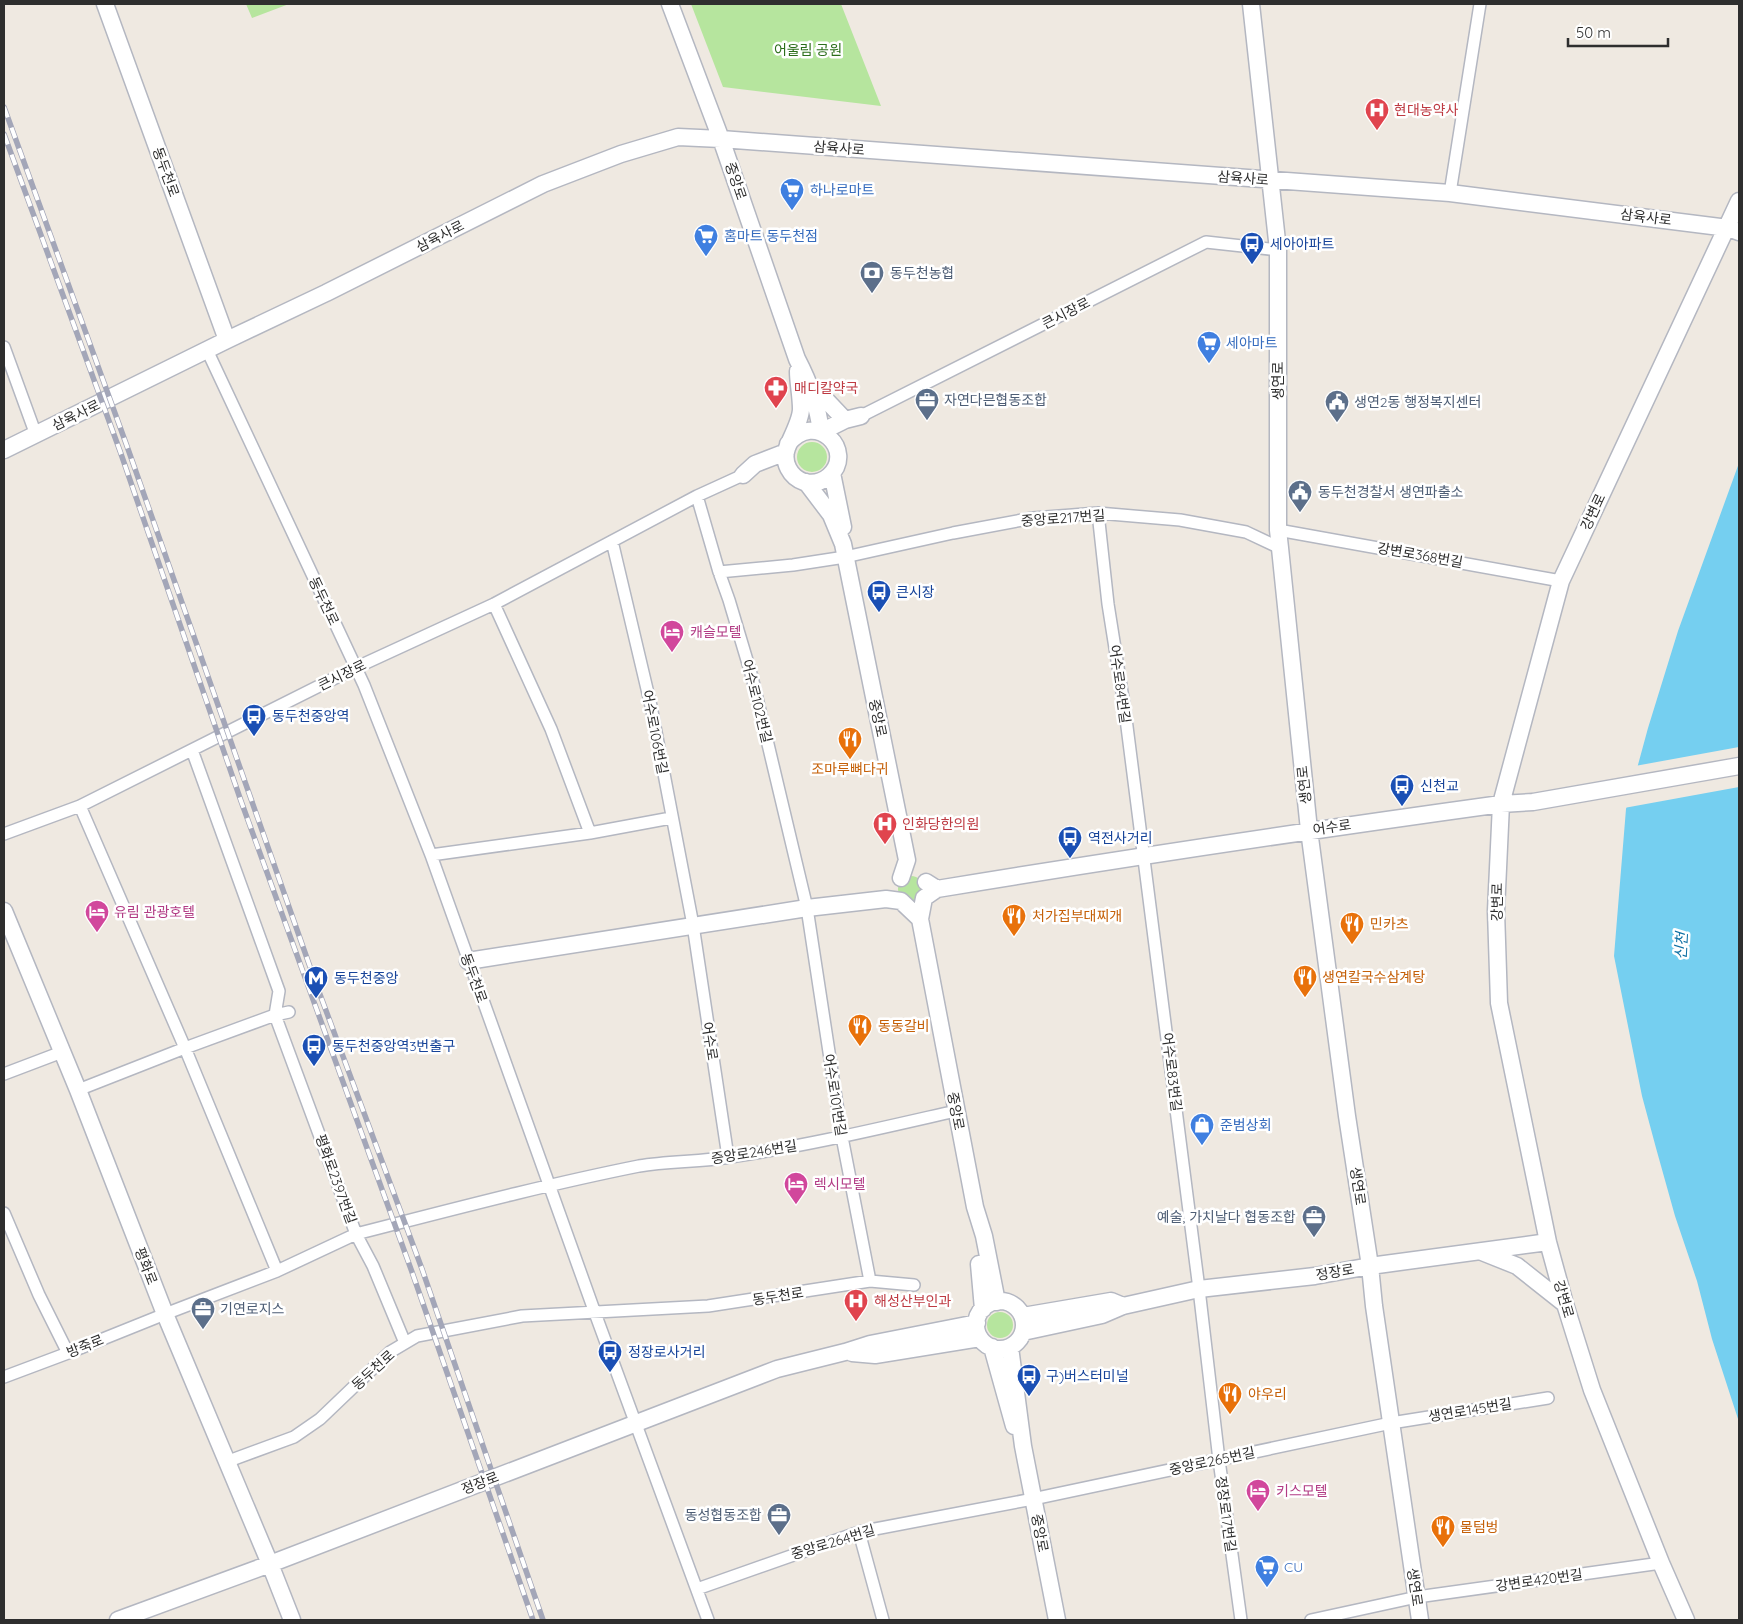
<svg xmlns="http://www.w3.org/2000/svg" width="1743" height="1624" font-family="Quicksand,'Noto Sans KR',sans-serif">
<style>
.green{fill:#b6e59e}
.water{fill:#75cff0}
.pier{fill:#efe9e1}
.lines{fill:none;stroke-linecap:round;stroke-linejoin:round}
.street-casing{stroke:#b4b7c1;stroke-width:14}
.secondary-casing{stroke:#b4b7c1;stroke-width:19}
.street{stroke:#fff;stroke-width:11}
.secondary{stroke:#fff;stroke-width:16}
.rail-casing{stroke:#a3a6b8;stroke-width:5.5}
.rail{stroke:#fff;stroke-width:4;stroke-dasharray:11;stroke-linecap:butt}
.labels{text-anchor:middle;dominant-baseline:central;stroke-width:5;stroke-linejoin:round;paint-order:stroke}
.park-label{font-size:14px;fill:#2c6e1b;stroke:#fff}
.health-label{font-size:14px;fill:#be3a42;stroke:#fff;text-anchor:start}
.street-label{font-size:14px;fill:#2e2e2e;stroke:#fff}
.shop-label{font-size:14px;fill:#366cbe;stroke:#fff;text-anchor:start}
.transit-label{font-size:14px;fill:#164399;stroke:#fff;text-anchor:start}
.service-label{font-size:14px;fill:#4e5e75;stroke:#fff;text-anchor:start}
.hotel-label{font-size:14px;fill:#b23c85;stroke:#fff;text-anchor:start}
.food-label{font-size:14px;fill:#c56008;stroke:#fff;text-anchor:start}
.water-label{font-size:15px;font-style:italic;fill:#0d6fa3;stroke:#fff}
</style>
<rect width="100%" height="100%" fill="#efe9e1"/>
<!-- green -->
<path class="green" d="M246,4H289L252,18Z
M691,4H841L881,106L723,87Z
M797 457a15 15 0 1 1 30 0a15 15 0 1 1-30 0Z
M898 889a13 13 0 1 1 26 0a13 13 0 1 1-26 0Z
M987 1325a13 13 0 1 1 26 0a13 13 0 1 1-26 0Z"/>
<!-- water -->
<path class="water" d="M1739,463V1422L1712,1339L1697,1281L1675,1216L1656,1148L1642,1096L1614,956L1626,809L1648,728L1678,631Z"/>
<!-- pier -->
<path class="pier" d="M1739,747V787L1624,808L1635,766Z"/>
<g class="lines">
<defs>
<path id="street" d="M1450,193L1480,4
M4,347L36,435
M207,350L364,685L431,855L595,1313L708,1620
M861,416L1206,242L1278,250
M697,496L719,572L729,600L752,677L807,908L842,1137L870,1281
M1098,513L1108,604L1125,711L1199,1289L1219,1460L1241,1620
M1278,530L1561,581
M612,541L651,706L693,925L728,1157
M719,572L793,565L845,557L953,533L1033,518L1098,513L1180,520L1246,532L1280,548
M494,604L551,729L590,833
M192,750L279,991L275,1015L289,1012
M80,806L185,1048L277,1271
M4,834L80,806L355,668L494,604L697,496L743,475
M431,855L590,833L671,818
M4,1074L62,1052
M4,1213L39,1295L68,1353
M405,1343L373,1266L356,1234C450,1210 544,1185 639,1166C669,1161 700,1162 730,1157C806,1146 881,1128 956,1111
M4,1377L68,1353L165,1314L277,1271L356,1234L275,1015L185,1048L78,1090
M226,1462L294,1437L320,1419L390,1352L417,1336L522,1316L708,1306L870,1281L914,1285
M859,1532L883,1620
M697,1589L859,1532L1033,1499L1391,1423L1548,1398
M1311,1620L1417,1597L1661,1563"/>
<path id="secondary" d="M105,4L227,340
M670,4L721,139L797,359C809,382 818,406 821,432
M1251,4L1278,250V530L1280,548L1309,830L1347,1116L1370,1266L1374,1306L1420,1620
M813,398L827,401L845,420
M821,432L845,420L861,416
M788,444C815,409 857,451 829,476C822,482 813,484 804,482C790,477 782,462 787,448C791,438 801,420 801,409C801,396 798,383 798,371
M4,450L227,340L326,293L543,184L621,154L678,137L721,139L1450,193L1728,228L1739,232
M832,473L843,527
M743,475L755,464L786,452
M806,482L831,515L843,544L907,860L901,878
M926,882L937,889C1125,858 1313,830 1501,804L1533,802L1739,766
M937,889L924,898L920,919L975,1207L984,1236L997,1302
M4,911L78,1090L165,1314L270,1564L292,1620
M468,961L807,908L886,899L901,901L920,919
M1482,1252L1517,1266L1565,1304
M979,1264L983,1309
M976 1325a24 24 0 1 1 48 0a24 24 0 1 1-48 0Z
M1023,1316L1111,1301L1123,1306
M1023,1332L1102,1315L1123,1306L1199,1289L1315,1276L1370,1266L1548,1242
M992,1347L1014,1426
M1010,1347L1023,1446L1057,1620
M852,1353L875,1355L980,1338
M118,1620L270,1564L777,1369L845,1352L870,1344L977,1323
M1686,1620L1661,1563L1592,1390L1565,1304L1548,1242L1499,1003L1496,911L1501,804L1561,581L1739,201"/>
</defs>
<!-- street casing -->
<use href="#street" class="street-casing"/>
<!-- secondary casing -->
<use href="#secondary" class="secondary-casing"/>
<!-- street -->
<use href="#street" class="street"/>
<!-- secondary -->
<use href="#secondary" class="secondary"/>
<defs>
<path id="rail" d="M4,107L128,449L315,981L422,1269L543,1620
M4,134L120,451L241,801L412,1272L533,1620"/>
</defs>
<!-- rail casing -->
<use href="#rail" class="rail-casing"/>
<!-- rail -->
<use href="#rail" class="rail"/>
</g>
<!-- icons -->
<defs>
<symbol id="hospital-pin" viewBox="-11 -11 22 30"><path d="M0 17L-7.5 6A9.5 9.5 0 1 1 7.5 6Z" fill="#e0444e" stroke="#fff"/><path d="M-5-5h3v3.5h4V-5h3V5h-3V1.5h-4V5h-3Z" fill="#fff"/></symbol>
<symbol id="supermarket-pin" viewBox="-11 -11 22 30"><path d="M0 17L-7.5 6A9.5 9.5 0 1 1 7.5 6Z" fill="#3f7fe0" stroke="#fff"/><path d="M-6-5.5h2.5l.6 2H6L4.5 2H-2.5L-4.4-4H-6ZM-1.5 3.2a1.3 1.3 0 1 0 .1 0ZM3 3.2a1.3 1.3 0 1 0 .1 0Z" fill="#fff"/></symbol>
<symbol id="bus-pin" viewBox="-11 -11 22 30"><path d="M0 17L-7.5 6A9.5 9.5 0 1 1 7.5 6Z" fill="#1a4fb4" stroke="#fff"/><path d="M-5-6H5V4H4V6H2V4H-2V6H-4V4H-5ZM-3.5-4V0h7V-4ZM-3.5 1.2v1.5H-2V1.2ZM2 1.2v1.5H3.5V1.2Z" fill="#fff"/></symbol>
<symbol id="bank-pin" viewBox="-11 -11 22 30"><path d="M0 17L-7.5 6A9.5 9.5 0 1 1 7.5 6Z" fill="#5c6f8a" stroke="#fff"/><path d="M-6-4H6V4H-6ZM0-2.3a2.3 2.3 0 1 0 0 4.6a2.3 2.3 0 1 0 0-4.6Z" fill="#fff"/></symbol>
<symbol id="pharmacy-pin" viewBox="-11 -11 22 30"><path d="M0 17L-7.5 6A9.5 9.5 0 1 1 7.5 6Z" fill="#e0444e" stroke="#fff"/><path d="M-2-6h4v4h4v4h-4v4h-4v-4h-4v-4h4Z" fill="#fff"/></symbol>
<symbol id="office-pin" viewBox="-11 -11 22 30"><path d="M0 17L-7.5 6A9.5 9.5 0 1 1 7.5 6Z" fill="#5c6f8a" stroke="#fff"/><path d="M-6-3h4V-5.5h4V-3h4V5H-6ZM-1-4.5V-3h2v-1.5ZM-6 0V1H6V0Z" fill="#fff"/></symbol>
<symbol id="civic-pin" viewBox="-11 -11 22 30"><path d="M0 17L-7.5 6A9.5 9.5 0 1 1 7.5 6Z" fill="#5c6f8a" stroke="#fff"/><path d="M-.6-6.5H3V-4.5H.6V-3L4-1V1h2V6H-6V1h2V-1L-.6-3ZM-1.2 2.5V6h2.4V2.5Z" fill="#fff"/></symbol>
<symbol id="hotel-pin" viewBox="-11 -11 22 30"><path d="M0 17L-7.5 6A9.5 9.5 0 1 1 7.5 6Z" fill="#d1479c" stroke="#fff"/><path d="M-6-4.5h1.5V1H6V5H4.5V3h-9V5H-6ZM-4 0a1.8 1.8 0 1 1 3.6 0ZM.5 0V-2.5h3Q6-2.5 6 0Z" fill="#fff"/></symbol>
<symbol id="restaurant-pin" viewBox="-11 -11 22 30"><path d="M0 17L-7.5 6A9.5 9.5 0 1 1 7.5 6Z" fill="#e8710a" stroke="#fff"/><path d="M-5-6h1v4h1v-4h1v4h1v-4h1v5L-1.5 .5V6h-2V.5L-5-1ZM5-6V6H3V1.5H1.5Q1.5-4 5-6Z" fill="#fff"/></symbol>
<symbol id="metro-pin" viewBox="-11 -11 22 30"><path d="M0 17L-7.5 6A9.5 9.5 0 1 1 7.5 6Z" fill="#1a4fb4" stroke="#fff"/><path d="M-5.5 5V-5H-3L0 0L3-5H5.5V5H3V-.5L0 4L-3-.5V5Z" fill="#fff"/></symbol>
<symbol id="shop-pin" viewBox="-11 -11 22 30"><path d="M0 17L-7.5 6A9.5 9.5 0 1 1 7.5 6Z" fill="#3f7fe0" stroke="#fff"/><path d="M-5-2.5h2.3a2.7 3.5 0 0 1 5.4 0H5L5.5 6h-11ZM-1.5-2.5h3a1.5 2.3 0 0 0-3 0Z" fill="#fff"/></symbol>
</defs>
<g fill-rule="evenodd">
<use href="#hospital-pin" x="1363" y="96" width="28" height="38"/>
<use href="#supermarket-pin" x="778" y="176" width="28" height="38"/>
<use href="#supermarket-pin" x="692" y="222" width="28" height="38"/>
<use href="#bus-pin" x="1238" y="230" width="28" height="38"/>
<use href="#bank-pin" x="858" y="259" width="28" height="38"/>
<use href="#supermarket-pin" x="1195" y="329" width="28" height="38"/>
<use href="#pharmacy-pin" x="762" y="374" width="28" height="38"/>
<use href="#office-pin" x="913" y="386" width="28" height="38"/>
<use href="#civic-pin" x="1323" y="388" width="28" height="38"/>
<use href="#civic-pin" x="1286" y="478" width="28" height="38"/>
<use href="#bus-pin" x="865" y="578" width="28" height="38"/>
<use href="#hotel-pin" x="658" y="618" width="28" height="38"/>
<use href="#bus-pin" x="240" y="702" width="28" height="38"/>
<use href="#restaurant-pin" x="836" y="725" width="28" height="38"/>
<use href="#bus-pin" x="1388" y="772" width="28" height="38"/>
<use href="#hospital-pin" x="871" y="810" width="28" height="38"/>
<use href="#bus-pin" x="1056" y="824" width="28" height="38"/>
<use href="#hotel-pin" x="83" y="898" width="28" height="38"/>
<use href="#restaurant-pin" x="1000" y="902" width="28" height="38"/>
<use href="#restaurant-pin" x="1338" y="910" width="28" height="38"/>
<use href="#restaurant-pin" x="1291" y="963" width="28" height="38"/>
<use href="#metro-pin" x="302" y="964" width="28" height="38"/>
<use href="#restaurant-pin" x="846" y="1012" width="28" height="38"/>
<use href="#bus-pin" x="300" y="1032" width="28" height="38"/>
<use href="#shop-pin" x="1188" y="1111" width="28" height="38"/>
<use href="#hotel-pin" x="782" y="1170" width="28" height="38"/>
<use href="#office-pin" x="1300" y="1203" width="28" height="38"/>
<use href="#hospital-pin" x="842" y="1287" width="28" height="38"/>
<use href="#office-pin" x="189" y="1295" width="28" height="38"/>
<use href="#bus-pin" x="596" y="1338" width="28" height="38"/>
<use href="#bus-pin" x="1015" y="1362" width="28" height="38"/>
<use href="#restaurant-pin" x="1216" y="1380" width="28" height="38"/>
<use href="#hotel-pin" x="1244" y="1477" width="28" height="38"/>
<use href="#office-pin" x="765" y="1501" width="28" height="38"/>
<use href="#restaurant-pin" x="1429" y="1513" width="28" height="38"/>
<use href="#supermarket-pin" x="1253" y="1553" width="28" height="38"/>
</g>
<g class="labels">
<!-- park labels -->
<g class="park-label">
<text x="808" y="50">어울림 공원</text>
</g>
<!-- health labels -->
<g class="health-label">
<text x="1394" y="110">현대농약사</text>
<text x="794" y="388">매디칼약국</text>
<text x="902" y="824">인화당한의원</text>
<text x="874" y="1301">해성산부인과</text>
</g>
<!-- street labels -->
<g class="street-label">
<text transform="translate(839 148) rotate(4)">삼육사로</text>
<text transform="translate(166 172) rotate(70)">동두천로</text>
<text transform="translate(1243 178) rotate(4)">삼육사로</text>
<text transform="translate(736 181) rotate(71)">중앙로</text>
<text transform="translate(1646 217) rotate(7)">삼육사로</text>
<text transform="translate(440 236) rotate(-27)">삼육사로</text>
<text transform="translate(1066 313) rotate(-27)">큰시장로</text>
<text transform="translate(1278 381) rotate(-90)">생연로</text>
<text transform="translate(76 415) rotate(-26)">삼육사로</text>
<text transform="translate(1593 512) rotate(-65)">강변로</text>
<text transform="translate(1063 518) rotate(-4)">중앙로217번길</text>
<text transform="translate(1420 555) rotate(10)">강변로368번길</text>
<text transform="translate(324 601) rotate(65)">동두천로</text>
<text transform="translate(342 675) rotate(-26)">큰시장로</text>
<text transform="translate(1120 684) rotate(82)">어수로84번길</text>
<text transform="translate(757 701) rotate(76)">어수로102번길</text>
<text transform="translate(878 718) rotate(78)">중앙로</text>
<text transform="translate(655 732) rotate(79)">어수로106번길</text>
<text transform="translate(1304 785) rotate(-96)">생연로</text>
<text transform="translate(1332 827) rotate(-8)">어수로</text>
<text transform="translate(1497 902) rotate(-89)">강변로</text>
<text transform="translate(474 978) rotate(70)">동두천로</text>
<text transform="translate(710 1041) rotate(81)">어수로</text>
<text transform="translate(1172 1072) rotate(83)">어수로83번길</text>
<text transform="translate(835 1095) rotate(81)">어수로101번길</text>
<text transform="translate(956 1111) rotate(79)">중앙로</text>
<text transform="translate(754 1152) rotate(-9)">중앙로246번길</text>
<text transform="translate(336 1179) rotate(70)">평화로2397번길</text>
<text transform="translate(1358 1186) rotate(82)">생연로</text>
<text transform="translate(146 1266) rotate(69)">평화로</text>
<text transform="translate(1335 1272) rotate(-10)">정장로</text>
<text transform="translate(778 1296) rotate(-9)">동두천로</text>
<text transform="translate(1564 1299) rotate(74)">강변로</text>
<text transform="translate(85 1346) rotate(-22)">방죽로</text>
<text transform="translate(373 1370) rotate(-42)">동두천로</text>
<text transform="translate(1470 1410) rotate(-9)">생연로145번길</text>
<text transform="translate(1212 1461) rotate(-12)">중앙로265번길</text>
<text transform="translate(480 1483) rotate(-21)">정장로</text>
<text transform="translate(1226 1514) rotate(82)">정장로17번길</text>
<text transform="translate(1040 1533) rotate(79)">중앙로</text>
<text transform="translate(833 1542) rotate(-17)">중앙로264번길</text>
<text transform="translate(1539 1580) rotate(-8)">강변로420번길</text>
<text transform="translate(1415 1587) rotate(82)">생연로</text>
</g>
<!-- shop labels -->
<g class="shop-label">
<text x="810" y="190">하나로마트</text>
<text x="724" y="236">홈마트 동두천점</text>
<text x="1226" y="343">세아마트</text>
<text x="1220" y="1125">준범상회</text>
<text x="1284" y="1567">CU</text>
</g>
<!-- transit labels -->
<g class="transit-label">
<text x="1270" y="244">세아아파트</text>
<text x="896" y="592">큰시장</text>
<text x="272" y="716">동두천중앙역</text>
<text x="1420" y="786">신천교</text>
<text x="1088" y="838">역전사거리</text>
<text x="334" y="978">동두천중앙</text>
<text x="332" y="1046">동두천중앙역3번출구</text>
<text x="628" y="1352">정장로사거리</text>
<text x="1046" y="1376">구)버스터미널</text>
</g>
<!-- service labels -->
<g class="service-label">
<text x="890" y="273">동두천농협</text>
<text x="944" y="400">자연다믄협동조합</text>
<text x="1354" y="402">생연2동 행정복지센터</text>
<text x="1318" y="492">동두천경찰서 생연파출소</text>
<text x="1296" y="1217" text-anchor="end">예술, 가치날다 협동조합</text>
<text x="220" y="1309">기연로지스</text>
<text x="762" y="1515" text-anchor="end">동성협동조합</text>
</g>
<!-- hotel labels -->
<g class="hotel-label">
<text x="690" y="632">캐슬모텔</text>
<text x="114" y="912">유림 관광호텔</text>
<text x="814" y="1184">렉시모텔</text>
<text x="1276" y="1491">키스모텔</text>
</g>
<!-- food labels -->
<g class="food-label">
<text x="850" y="769" text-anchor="middle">조마루뼈다귀</text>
<text x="1032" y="916">처가집부대찌개</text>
<text x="1370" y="924">민카츠</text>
<text x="1322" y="977">생연칼국수삼계탕</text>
<text x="878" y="1026">동동갈비</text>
<text x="1248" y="1394">야우리</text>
<text x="1460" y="1527">물텀벙</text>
</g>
<!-- water labels -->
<g class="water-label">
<text transform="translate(1681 946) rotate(-87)">신천</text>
</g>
</g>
<!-- border -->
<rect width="1743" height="1624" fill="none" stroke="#2e2e2e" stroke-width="10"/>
<!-- scale -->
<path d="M1568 38v8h100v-8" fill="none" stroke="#2e2e2e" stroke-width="2.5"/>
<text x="1576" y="38" font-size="15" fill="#2e2e2e" stroke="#ffffff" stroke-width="4" paint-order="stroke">50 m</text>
</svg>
